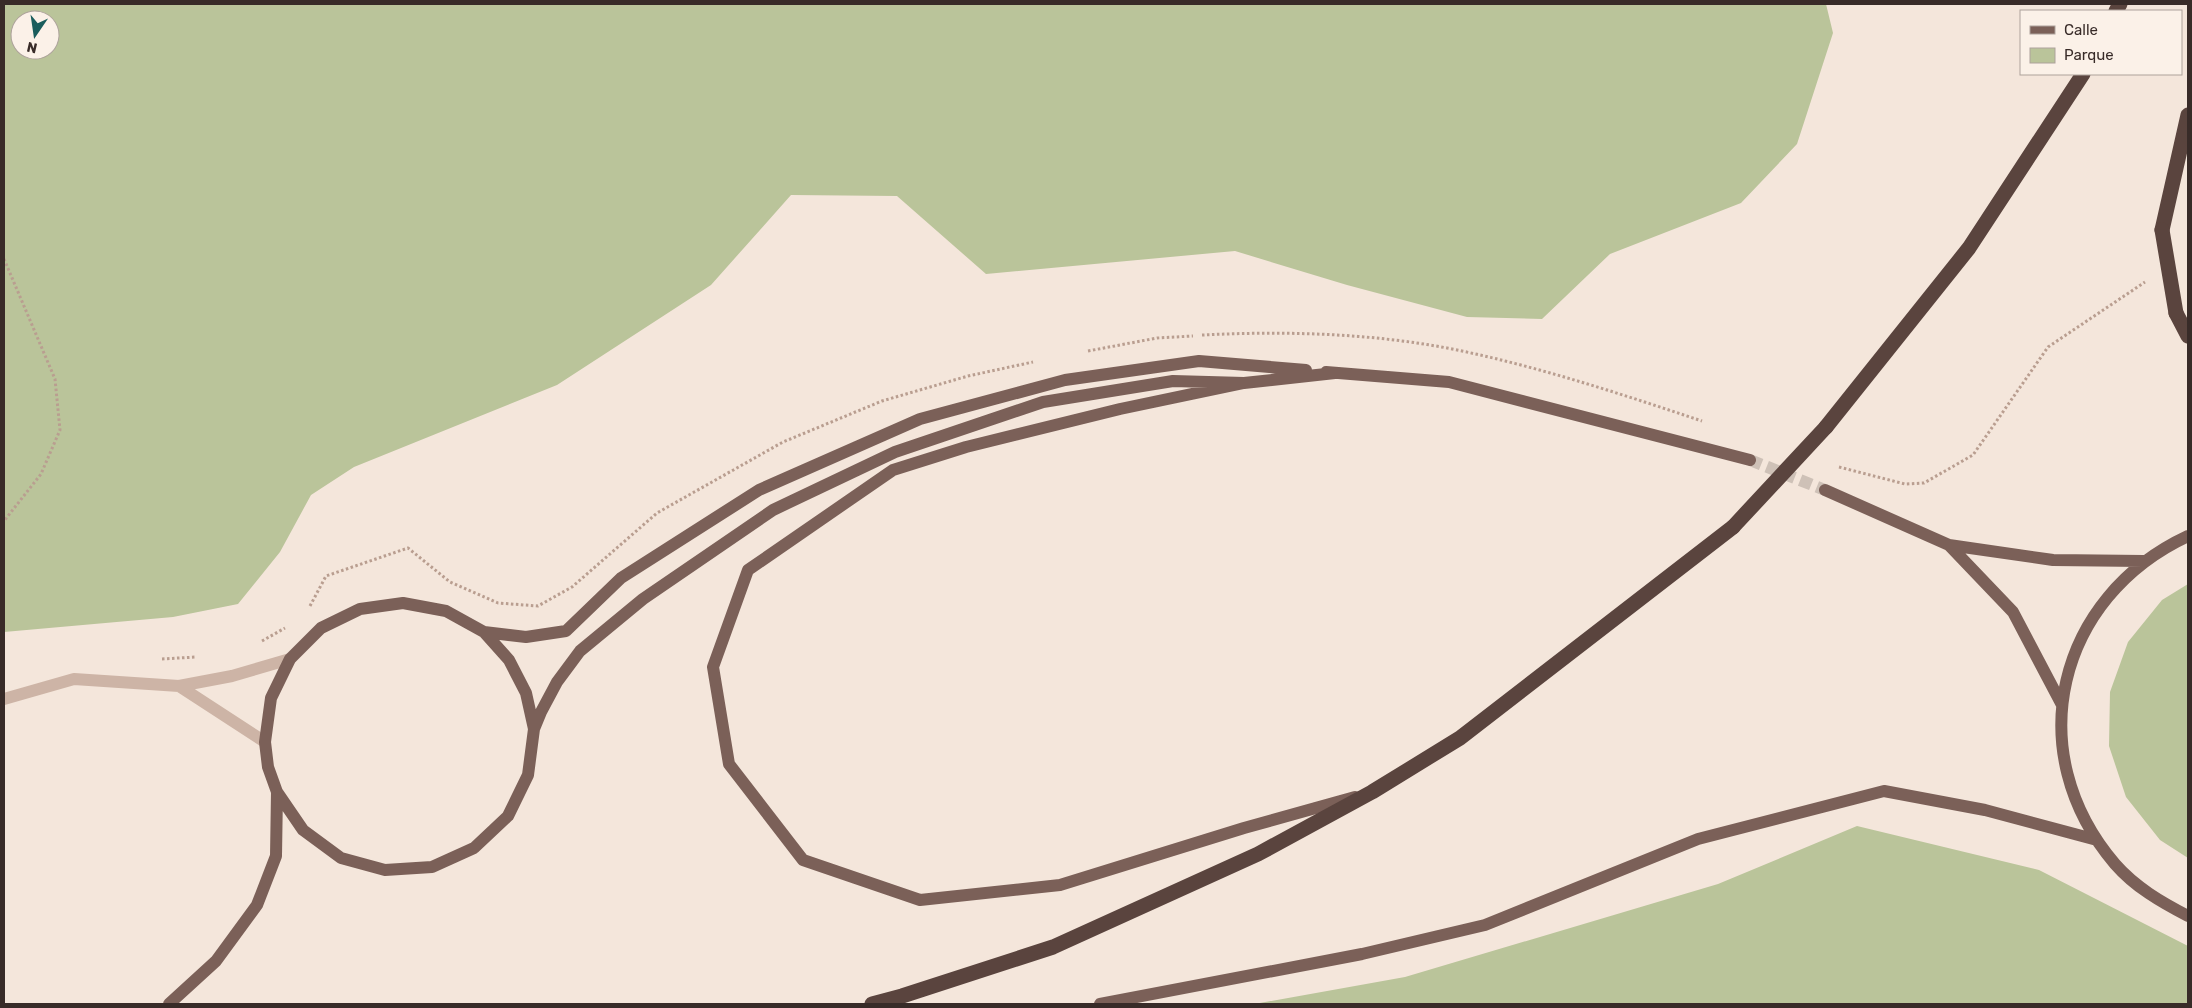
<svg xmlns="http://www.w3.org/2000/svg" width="2192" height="1008" font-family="Rubik,sans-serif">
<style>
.green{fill:#bac49a;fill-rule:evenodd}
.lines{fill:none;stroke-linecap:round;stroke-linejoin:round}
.major-tunnel{stroke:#cec1b7;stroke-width:12;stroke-dasharray:12 6;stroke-linecap:butt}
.path{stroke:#b99e90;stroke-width:3;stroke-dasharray:2.5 2.5;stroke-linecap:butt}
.minor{stroke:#cdb4a6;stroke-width:12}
.major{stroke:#7b6058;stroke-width:12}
.highway{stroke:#5a443e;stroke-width:15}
.highway-bridge{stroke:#5a443e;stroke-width:15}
</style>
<rect width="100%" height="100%" fill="#f4e6db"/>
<!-- green -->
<path class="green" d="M4,4H1826L1833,33L1797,144L1741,203L1610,254L1542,319L1467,317L1347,285L1235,251L986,274L897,196L791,195L711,285L557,385L354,467L311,495L280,552L238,604L173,617L4,632ZM20,20H50V50H20Z
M2188,584V858L2160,840L2126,797L2109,746L2110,692L2128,642L2162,600Z
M1857,826L2039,870L2188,946V1004H1254L1405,977L1718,884Z"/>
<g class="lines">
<!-- major-tunnel -->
<path class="major-tunnel" d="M1750,460L1825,490"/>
<!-- path -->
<path class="path" d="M4,259L55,379L60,430L41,474L4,521
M1202,335C1283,331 1367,333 1447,348C1534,365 1618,393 1702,421
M1088,351L1157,338L1193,336
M1839,467L1905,484L1924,483L1973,455L2048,347L2145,282
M310,606L326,576L408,548L450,582L498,603L538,606L572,587L657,513L783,442L882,401L968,376L1033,362
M262,641L285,628
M162,659L196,657"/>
<!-- minor -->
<path class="minor" d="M179,686L265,742
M4,699L74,679L179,686L232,676L290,659"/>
<!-- major -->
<path class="major" d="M1326,372L1449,382L1750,460
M1335,373L1244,383L1120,409L966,447L893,470L748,570L713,667L729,764L803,860L920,900L1060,885L1244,828L1355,797
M1825,490L1949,545L2053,560L2143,561
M2188,536C2057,597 2019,752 2115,864C2135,887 2161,902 2188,916
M1949,545L2013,612L2062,705
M484,632L526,637L566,631L621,578L759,490L920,419L1065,380L1199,361L1306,370
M534,729L526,693L509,660L484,632L446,611L403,603L360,609L321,628L290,659L271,698L265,742L268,767L277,792L303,830L341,858L385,870L432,867L474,848L508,816L528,775L534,729L541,712L557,682L580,651L643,599L773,510L895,452L1043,402L1173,381L1244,383
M169,1004L216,961L257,905L276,856L277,792
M1100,1004L1362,954L1485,925L1698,839L1884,791L1985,810L2097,840"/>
<!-- highway -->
<path class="highway" d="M2116,11L2120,4
M2162,230L2188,115
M2176,313L2188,336
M1826,427L1969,248L2083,74
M872,1004L902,996L1053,947L1258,854L1372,792L1460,738L1733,527"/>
<!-- highway-bridge -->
<path class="highway-bridge" d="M2162,230L2176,313
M1733,527L1826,427"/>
</g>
<!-- border -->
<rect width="2192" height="1008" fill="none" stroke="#382b28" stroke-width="10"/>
<!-- legend -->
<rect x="2020" y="10" width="162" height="65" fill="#fbf1e8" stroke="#ada29b"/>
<rect x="2030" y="26" width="25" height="8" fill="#7b6058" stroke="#ada29b"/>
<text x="2064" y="35" font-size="15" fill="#382b28">Calle</text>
<rect x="2030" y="48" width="25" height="15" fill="#bac49a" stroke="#ada29b"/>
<text x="2064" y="60" font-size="15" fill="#382b28">Parque</text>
<!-- north arrow -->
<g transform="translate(35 35) rotate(193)"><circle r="24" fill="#fbf1e8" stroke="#ada29b"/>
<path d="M0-4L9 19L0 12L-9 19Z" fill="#1a5d5c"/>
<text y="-8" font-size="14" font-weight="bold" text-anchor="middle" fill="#382b28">N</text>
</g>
</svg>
